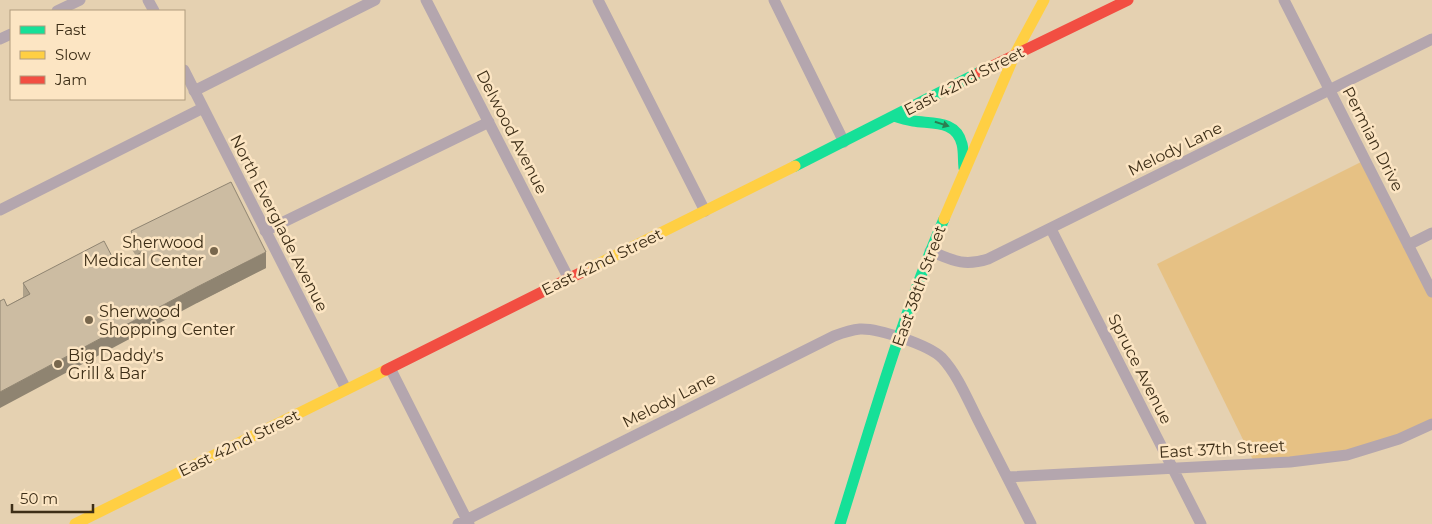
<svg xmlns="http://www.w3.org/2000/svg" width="1432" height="524" font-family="Montserrat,sans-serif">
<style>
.green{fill:#e6c184}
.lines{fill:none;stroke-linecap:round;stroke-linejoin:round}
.street{stroke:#b4a6ae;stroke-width:11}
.fast{stroke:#16e098;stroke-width:11}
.slow{stroke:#ffcf43;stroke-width:11}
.jam{stroke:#f24e42;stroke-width:11}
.wall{fill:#afa28b}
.shaded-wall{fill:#8f8471}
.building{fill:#ccbca2;stroke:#8f8471}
.oneway{fill:#2b7e51}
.poi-dot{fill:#78674d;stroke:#fce5c3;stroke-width:2}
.labels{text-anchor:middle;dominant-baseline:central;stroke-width:5;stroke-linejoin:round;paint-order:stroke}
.street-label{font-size:16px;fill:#3d2e17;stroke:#fce5c3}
.poi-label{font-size:16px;fill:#3d2e17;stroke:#fce5c3;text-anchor:start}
</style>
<rect width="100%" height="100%" fill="#e5d1b1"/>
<!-- green -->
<path class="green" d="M1365,160L1432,293V424L1347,454L1255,464L1157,264Z"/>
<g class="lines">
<!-- street -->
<path class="street" d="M148,0L154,11
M426,0L569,279
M598,0L705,211
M774,0L844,142
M1284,0L1432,292
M57,11L80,0
M0,39L11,34
M184,70L346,389
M194,91L375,0
M0,210L203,108
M1051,229L1201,524
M265,231L489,122
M1408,245L1432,233
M930,251C952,260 963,267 988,259L1432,39
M390,368L469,524
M1007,477L1290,462L1347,455L1399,439L1432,424
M458,524L834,336C842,333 850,330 860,329C878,328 929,345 942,358C957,374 967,398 977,418C995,453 1013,488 1031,524"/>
<!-- fast -->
<path class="fast" d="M894,116C900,118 907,120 913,121C933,124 956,120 962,144C964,152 963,160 964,168
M795,166L980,72
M840,524C872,422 901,318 944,219"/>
<!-- slow -->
<path class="slow" d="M944,219L1015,54L1044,0
M584,271L795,166
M75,524L386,370"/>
<!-- jam -->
<path class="jam" d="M980,72L1128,0
M386,370L584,271"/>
</g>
<!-- wall -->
<path class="wall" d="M131,231L266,268L197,303L7,306L23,297V283L117,266L136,256L131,248Z"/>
<!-- shaded-wall -->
<path class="shaded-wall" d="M266,252V268L197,303L0,408V392L197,287Z"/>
<!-- building -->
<path class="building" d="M231,182L266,252L197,287L0,392V301L4,299L7,306L30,294L23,283L104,241L117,266L142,252L131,231Z"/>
<!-- one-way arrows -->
<defs><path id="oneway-solid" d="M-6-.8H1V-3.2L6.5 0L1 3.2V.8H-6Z" transform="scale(1.25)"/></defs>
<use class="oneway" href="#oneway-solid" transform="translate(942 124) rotate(17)"/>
<!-- markers -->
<g class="poi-dot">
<circle cx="214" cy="251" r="5"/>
<circle cx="89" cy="320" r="5"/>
<circle cx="58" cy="364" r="5"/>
</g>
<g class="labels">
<!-- street labels -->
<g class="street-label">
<text transform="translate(964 81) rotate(-27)">East 42nd Street</text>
<text transform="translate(512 132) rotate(63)">Delwood Avenue</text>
<text transform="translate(1373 139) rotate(63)">Permian Drive</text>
<text transform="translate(1175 149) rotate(-26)">Melody Lane</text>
<text transform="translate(279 223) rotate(63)">North Everglade Avenue</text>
<text transform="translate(602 262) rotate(-26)">East 42nd Street</text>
<text transform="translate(919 286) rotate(-70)">East 38th Street</text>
<text transform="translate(1140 369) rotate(63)">Spruce Avenue</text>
<text transform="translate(669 400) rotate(-27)">Melody Lane</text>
<text transform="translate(239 443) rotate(-26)">East 42nd Street</text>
<text transform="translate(1222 449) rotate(-3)">East 37th Street</text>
</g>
<!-- poi labels -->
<g class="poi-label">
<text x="204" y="242" text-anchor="end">Sherwood<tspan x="204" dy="18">Medical Center</tspan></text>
<text x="99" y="311">Sherwood<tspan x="99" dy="18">Shopping Center</tspan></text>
<text x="68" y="355">Big Daddy's<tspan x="68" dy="18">Grill &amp; Bar</tspan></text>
</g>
</g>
<!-- legend -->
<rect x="10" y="10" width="175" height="90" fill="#fce5c3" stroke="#b09c7e"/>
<rect x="20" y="26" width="25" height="8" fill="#16e098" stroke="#b09c7e"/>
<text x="55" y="35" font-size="15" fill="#3d2e17">Fast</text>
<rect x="20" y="51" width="25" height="8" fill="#ffcf43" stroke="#b09c7e"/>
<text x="55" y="60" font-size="15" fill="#3d2e17">Slow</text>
<rect x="20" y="76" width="25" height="8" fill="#f24e42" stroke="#b09c7e"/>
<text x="55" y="85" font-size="15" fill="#3d2e17">Jam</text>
<!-- scale -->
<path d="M12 504v8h81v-8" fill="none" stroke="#3d2e17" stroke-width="2.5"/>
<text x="20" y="504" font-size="15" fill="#3d2e17" stroke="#fce5c3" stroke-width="4" paint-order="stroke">50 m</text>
</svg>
